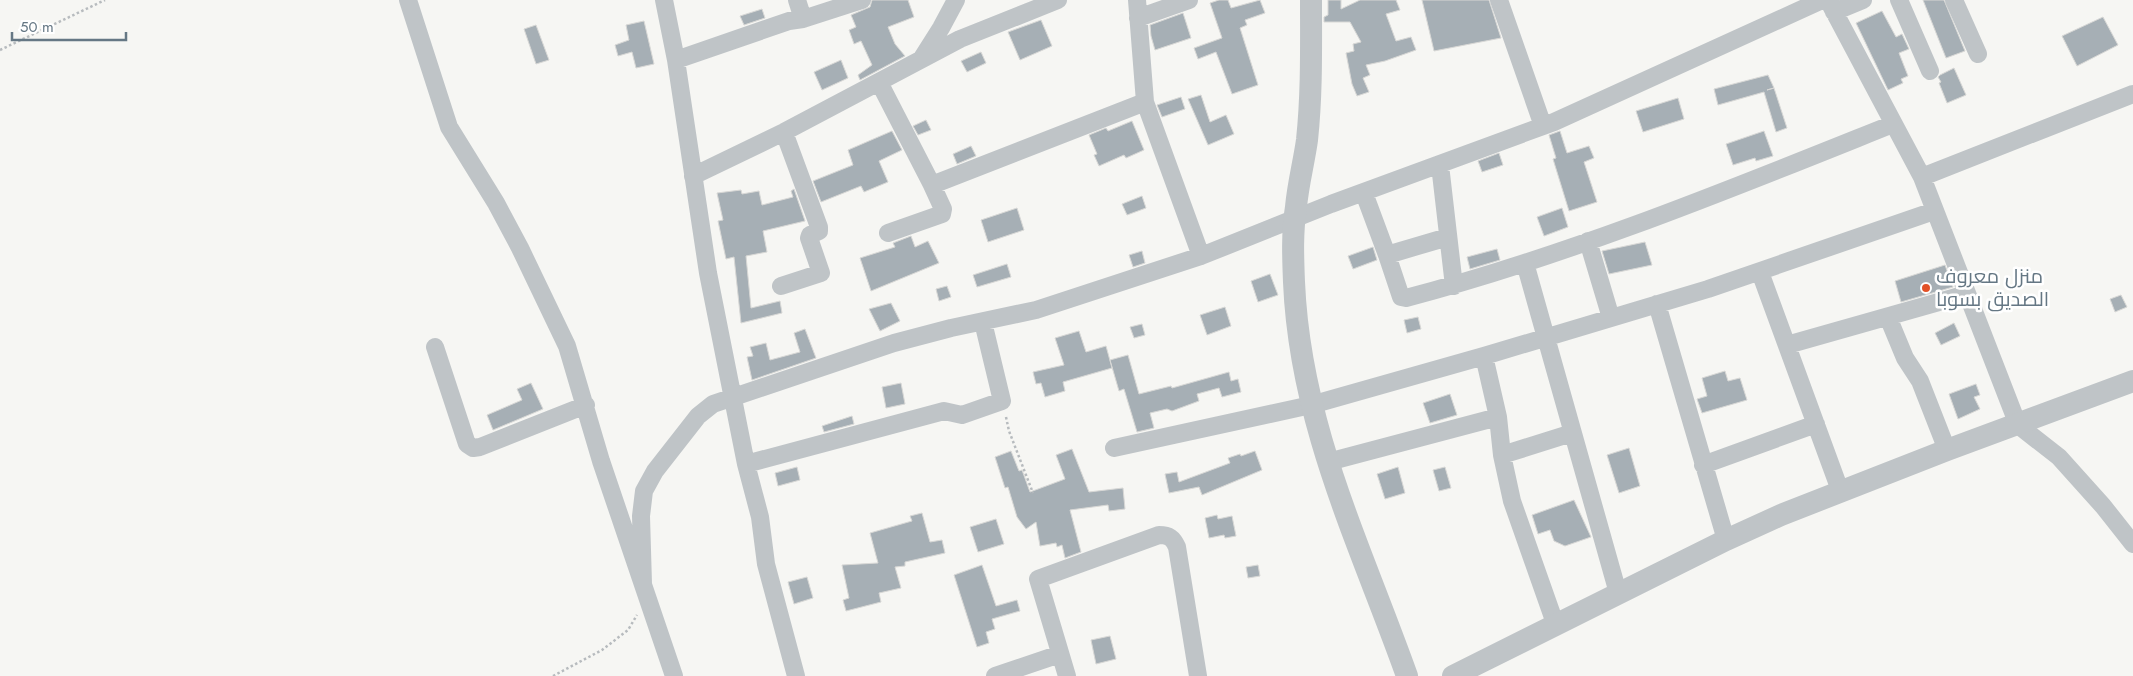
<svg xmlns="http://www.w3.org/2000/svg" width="2133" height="676" font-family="Jost,Cairo,sans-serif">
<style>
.building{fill:#a6afb5;stroke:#d8d8d6}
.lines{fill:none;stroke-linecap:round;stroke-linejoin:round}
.path{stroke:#b7bbbe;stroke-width:2.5;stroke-dasharray:2.5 2.5;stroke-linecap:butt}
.minor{stroke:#bfc4c7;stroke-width:18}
.tertiary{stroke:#bfc4c7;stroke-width:22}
.poi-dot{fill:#e25127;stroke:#fff;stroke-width:2}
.labels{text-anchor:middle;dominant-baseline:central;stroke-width:5;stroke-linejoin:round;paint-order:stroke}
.poi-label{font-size:20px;fill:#657784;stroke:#fff;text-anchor:start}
</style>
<rect width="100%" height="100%" fill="#f6f6f3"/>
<!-- building -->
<path class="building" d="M872,0H908L914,17L888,27L895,44L905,56L860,80L858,75L872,65L861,41L854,44L849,30L856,27L851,15L870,7Z
M1219,0H1228L1231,8L1260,0L1265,13L1245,20L1247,25L1240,28L1258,85L1232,94L1216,52L1198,59L1194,48L1222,38L1210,3Z
M1328,0H1341V9L1360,0H1396L1400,10L1386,14L1396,41L1411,37L1416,50L1385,61L1366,65L1370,75L1363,78L1369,92L1357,96L1352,84L1346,53L1354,51L1353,44L1361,42L1350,22H1324V17L1328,15Z
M1422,0H1489L1501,38L1434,51Z
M1923,0H1944L1965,51L1946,58Z
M762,9L765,18L744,25L740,16Z
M1882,11L1896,37L1902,34L1909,49L1899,53L1908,76L1901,79L1903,83L1888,90L1856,23Z
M1183,13L1191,38L1155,50L1151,36L1150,25Z
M2103,17L2118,45L2077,66L2062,36Z
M1041,20L1052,46L1020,60L1008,32Z
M644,21L654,64L636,68L632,52L618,56L615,45L629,40L626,25Z
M536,25L549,60L536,64L524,29Z
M981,52L986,63L967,72L961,61Z
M841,60L848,78L822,90L814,72Z
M1954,68L1966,95L1947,103L1939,83L1941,82L1938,77L1940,75Z
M1768,75L1774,88L1767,90L1774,88L1787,128L1776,132L1764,92L1718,105L1714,89Z
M1201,95L1210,122L1226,115L1234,134L1208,145L1188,99Z
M1181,97L1185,109L1162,117L1157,105Z
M1678,98L1684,119L1643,132L1636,111Z
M926,120L931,130L918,135L913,126Z
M1132,121L1144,150L1126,158L1124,155L1099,166L1094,155L1097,154L1089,135L1106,128L1108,131Z
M892,131L902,150L879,161L888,182L864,192L861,186L821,202L813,181L853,165L848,150Z
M1560,131L1567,153L1589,146L1594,158L1584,162L1597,202L1569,211L1553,159L1556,158L1549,135Z
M1764,131L1773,156L1756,161L1755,158L1733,165L1726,144Z
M971,146L976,156L957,164L953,154Z
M1499,153L1503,165L1482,172L1478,161Z
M794,189L805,221L763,231L767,252L746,256L751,308L780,301L782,313L741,323L734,257L726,259L718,221L723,220L717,193L741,190L742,194L759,191L762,205L793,197L791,191Z
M1142,196L1146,208L1127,215L1122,204Z
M1017,208L1024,230L988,242L981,220Z
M1562,208L1568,227L1544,236L1537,217Z
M911,236L915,247L928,241L939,263L871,291L860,258L895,247L893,243Z
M1645,242L1652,265L1609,274L1602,251Z
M1373,247L1377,260L1353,269L1348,256Z
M1497,249L1500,260L1470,269L1467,257Z
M1142,251L1145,263L1133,267L1129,255Z
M1007,264L1011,277L977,287L973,275Z
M1945,265L1953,287L1901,302L1895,281Z
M1270,274L1278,295L1258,302L1251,281Z
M947,286L951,297L939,301L936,289Z
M2121,295L2127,307L2115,312L2110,299Z
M891,303L900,321L880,331L869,309Z
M1225,307L1231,326L1207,335L1200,315Z
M1418,317L1421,329L1407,333L1404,320Z
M1954,323L1960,336L1941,345L1935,333Z
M1142,324L1145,335L1134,338L1130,327Z
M805,329L816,358L752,380L747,357L753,356L750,347L766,343L770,360L800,352L794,333Z
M1079,331L1086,352L1106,346L1112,368L1063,382L1065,391L1045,397L1041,383L1036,384L1033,372L1064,365L1055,338Z
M1128,355L1139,394L1171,386L1172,388L1229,372L1231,381L1238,379L1241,392L1222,397L1219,388L1197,394L1199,401L1172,411L1167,409L1150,413L1154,428L1137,432L1124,389L1119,391L1110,360Z
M1725,371L1728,381L1740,378L1747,400L1702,413L1697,399L1707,396L1702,378Z
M531,383L543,409L493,430L487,415L522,400L517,389Z
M901,383L905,404L886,408L882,387Z
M1976,384L1980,395L1974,397L1980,409L1958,419L1949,394Z
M1450,394L1457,415L1430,423L1423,403Z
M852,416L854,424L824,432L822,426Z
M1629,448L1640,486L1619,493L1607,455Z
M1072,449L1089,492L1123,488L1125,509L1109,511L1108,505L1070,510L1081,552L1065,558L1062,545L1057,547L1056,543L1040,546L1036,522L1026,529L1017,517L1008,487L1005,488L995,457L1011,451L1019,471L1022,470L1030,492L1065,479L1056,455Z
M1255,451L1262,470L1202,495L1199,487L1169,493L1165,474L1177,472L1179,482L1230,463L1228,458L1240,454L1241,456Z
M797,467L800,480L778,486L775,473Z
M1398,467L1405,493L1385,499L1377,474Z
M1445,467L1451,488L1439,491L1433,470Z
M1574,500L1591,537L1565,546L1554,541L1550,530L1538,534L1532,515Z
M922,513L930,542L942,540L945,553L905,562V566L895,567L901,588L879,593L881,602L846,611L843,600L849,598L842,565L878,563L870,533L912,521L910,516Z
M1217,515L1218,519L1232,516L1236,536L1225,538L1224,535L1209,538L1205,518Z
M996,519L1004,544L978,552L970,527Z
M982,565L996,606L1017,600L1020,611L992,619L995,629L986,632L989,643L977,647L954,575Z
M1258,565L1260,576L1248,578L1246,567Z
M807,577L813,598L794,604L788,582Z
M1110,636L1116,659L1096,664L1091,640Z"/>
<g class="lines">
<!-- path -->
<path class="path" d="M0,50L105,0
M1006,417L1009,431L1033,493
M553,676L602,650L628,630L637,615"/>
<!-- minor -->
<path class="minor" d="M408,0L449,127L496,203L520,248L567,346L601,461L674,676
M664,0L676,60L708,273L746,464L760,517L766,564L796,676
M1137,0L1145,102L1201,256
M1499,0L1543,126
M1828,0L1922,177L2018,425L2059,457L2103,506L2133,544
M1899,0L1930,71
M1954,0L1978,54
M1834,12L1863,0
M1138,18L1189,0
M803,19L862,0
M922,58L941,28L956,0
M676,60L789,21L803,19L797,0
M879,82L932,185
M1440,165L1454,286
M693,176L784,132L960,39L1058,0
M1922,177L2133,94
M1364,193L1387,255L1448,237
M888,233L942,214L943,209L932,185L1145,102
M1588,241L1611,318
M1387,255L1401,297L1406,298C1573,254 1733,188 1893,124
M1525,263L1618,593
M1760,272L1841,493
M781,286L821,273L809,238L810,235L819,231V227L784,132
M1657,304L1726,540
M1888,317L1905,358L1920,381L1947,450
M1787,345L1967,294
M435,347L467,444L473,448L480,447L586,405
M1484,356L1498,417L1502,455L1512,501L1556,626
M1114,448L1311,405L1484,356L1708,289L1934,211
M1502,455L1572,433
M1328,462L1498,417
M746,464L944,411L962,415L1002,401L983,322
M1703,465L1816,424
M643,584L641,516L644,491L655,471L698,416L713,404L894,343L951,328L1036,310L1201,256L1331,204L1554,122L1822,0
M995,676L1060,654
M1067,676L1038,579L1159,535C1169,535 1173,538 1177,547L1198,676"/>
<!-- tertiary -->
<path class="tertiary" d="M1311,0C1311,46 1312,93 1307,140C1304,162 1298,184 1296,207C1292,232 1293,257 1294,282C1300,425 1360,544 1407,676
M1453,676L1726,540L1781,515L1947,450L2133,381"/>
</g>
<!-- markers -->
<circle class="poi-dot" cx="1926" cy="288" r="5"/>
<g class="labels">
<!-- poi labels -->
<g class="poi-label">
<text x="1936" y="276">منزل معروف<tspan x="1936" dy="23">الصديق بسوبا</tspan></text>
</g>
</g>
<!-- scale -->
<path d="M12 32v8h114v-8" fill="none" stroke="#657784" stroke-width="2.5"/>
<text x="20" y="32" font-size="15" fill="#657784" stroke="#ffffff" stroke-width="4" paint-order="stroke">50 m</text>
</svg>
